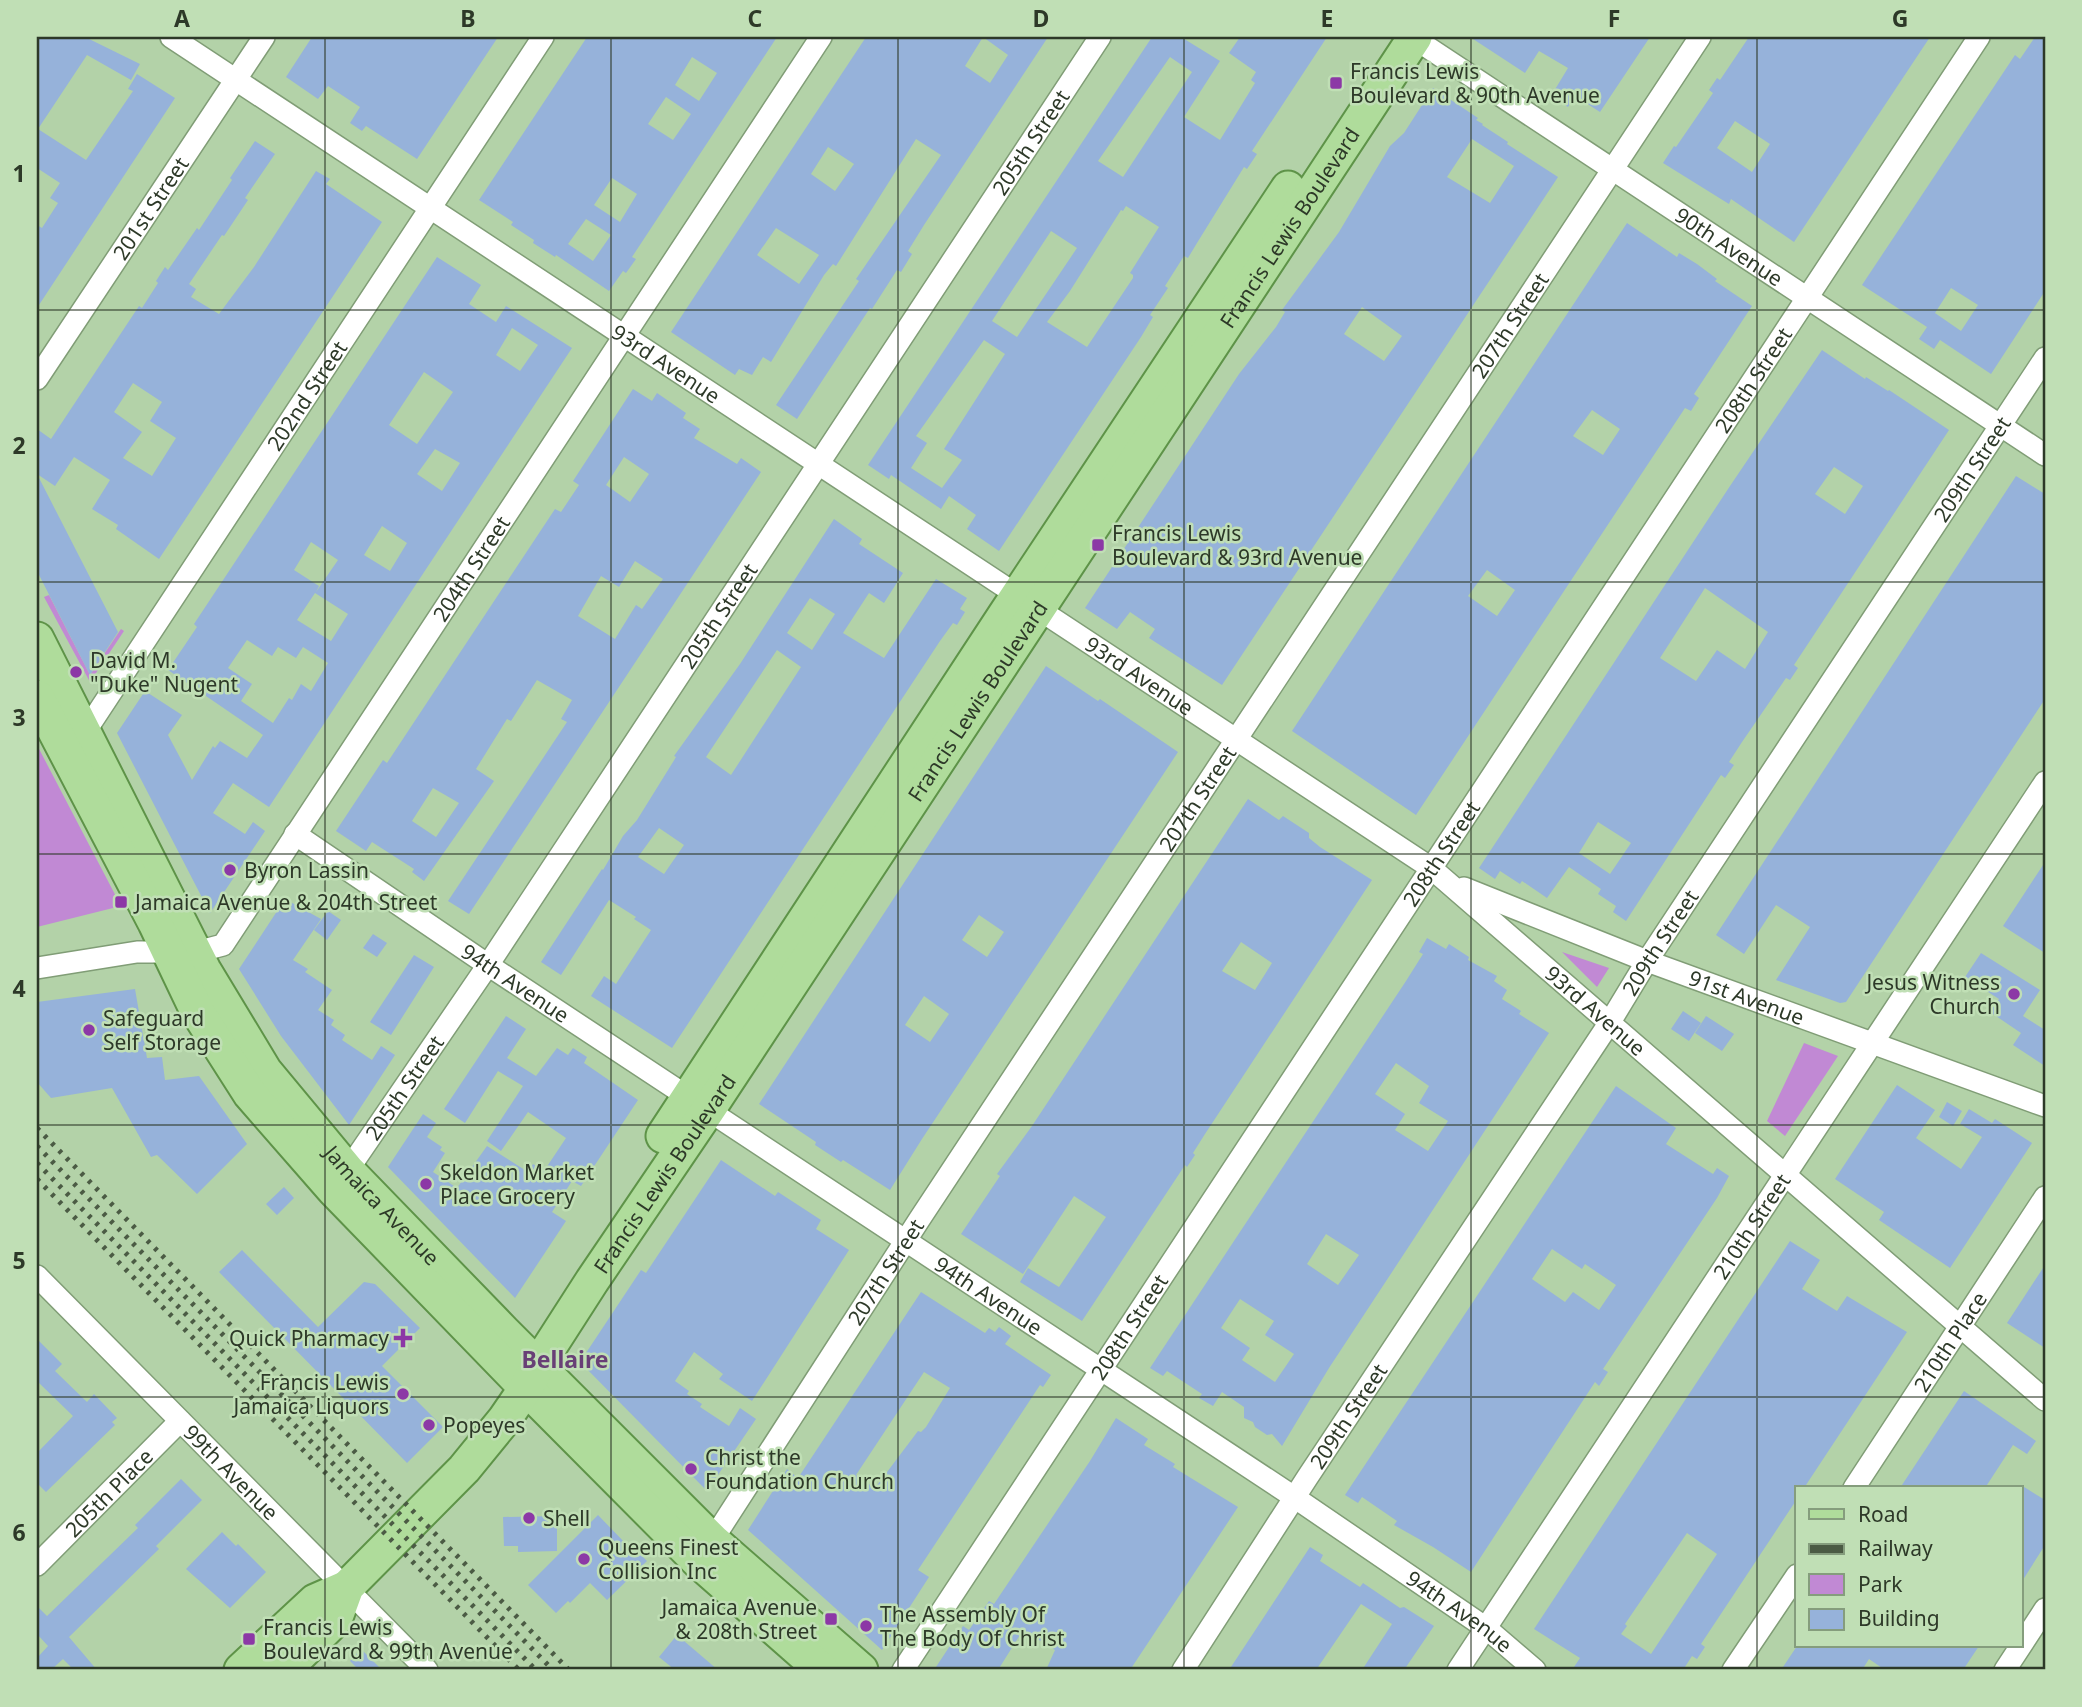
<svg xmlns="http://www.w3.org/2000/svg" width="2082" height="1707" font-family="'Noto Sans',sans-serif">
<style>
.green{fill:#c189d4}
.building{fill:#96b2da;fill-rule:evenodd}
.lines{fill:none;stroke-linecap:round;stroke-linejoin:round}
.street-casing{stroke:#809d76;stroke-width:24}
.primary-casing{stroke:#5e9348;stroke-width:37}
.street{stroke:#fff;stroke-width:21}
.primary{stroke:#afdc9b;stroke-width:33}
.rail{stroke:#4b5b44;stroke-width:5;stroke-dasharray:3.5 7;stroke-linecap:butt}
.grid{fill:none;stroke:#2d3928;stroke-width:2;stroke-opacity:0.55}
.poi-dot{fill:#8c38a6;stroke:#c0dfb5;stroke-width:2.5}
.labels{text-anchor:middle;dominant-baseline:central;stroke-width:5;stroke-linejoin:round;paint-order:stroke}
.poi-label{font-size:21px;fill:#2d3928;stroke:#c0dfb5;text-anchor:start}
.street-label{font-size:21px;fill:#2d3928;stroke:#c0dfb5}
.neighbourhood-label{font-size:23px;font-weight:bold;fill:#683f76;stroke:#c0dfb5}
.neatline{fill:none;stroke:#2d3928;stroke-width:2.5}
.grid-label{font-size:23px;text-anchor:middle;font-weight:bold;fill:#2d3928}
</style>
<rect width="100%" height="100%" fill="#b3d2a8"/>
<!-- green -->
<path class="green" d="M49,595L90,675L121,629L124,631L90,682L44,597Z
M37,745L121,906L37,927Z
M1562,952L1609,968L1597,987Z
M1804,1043L1838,1056L1785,1136L1767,1121Z"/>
<!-- building -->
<path class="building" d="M37,37H85L140,64L131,80L87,55L38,129L86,160L133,91L128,89L137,74L175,98L37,308V225L42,228L58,203L50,198L60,183L37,168Z
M312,37H498L417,159L366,126L362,131L350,123L360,107L328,86L318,99L286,77Z
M587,37H777L632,257L636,259L626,273L623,271L609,291L556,255L555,257L533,243L534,240L511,225L513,222L479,200ZM692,57L717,73L699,101L675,85ZM666,97L691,114L673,140L648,124ZM612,178L637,194L620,222L594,205ZM586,219L611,235L593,261L568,244Z
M866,37H1048L924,225L908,251L912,254L901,272L897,270L872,309L870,308L797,419L776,405L859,281L856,279L941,155L916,139L836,266L833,264L824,275L771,362L763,357L752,375L739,369L735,375L671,332ZM983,37L1008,55L990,83L965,66ZM828,147L854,164L835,191L811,174ZM776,228L819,255L799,284L757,255Z
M1152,37H1181L1220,61L1184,117L1220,140L1255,83L1251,80L1256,72L1229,53L1240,37H1327L1252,151L1257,154L1247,169L1244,167L1197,243L1188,258L1184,256L1165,286L1168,288L1150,315L1153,317L1141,337L999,551L967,529L976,515L949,496L941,509L891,475L889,479L868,465ZM1170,57L1192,72L1123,177L1098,161ZM1126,206L1159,227L1130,273L1133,275V278L1087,347L1047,322L1070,291L1121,210L1123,211ZM1051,231L1077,248L1017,337L992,321ZM984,340L1005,354L944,449L962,460L942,488L911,468L927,443L916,436Z
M1470,37H1650L1600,112L1575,96L1568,107L1551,96L1568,68L1539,51L1525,73Z
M1749,37H1930L1794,242L1731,199L1729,204L1663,163L1674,146L1676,147L1713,93L1709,90L1717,78L1720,80ZM1735,121L1770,144L1752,172L1717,148Z
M2035,37H2045V291L1991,374L1940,340L1934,349L1919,339L1927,327L1862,285L2015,55L2020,59ZM1951,288L1978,305L1961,331L1935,313Z
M1433,88L1478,118L1476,120L1483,124L1482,125L1508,142L1507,144L1558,177L1222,685L1149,638L1155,629L1130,612L1117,629L1085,608L1239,374L1276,327L1285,312L1282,310L1339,232L1390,146L1404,133ZM1472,139L1514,166L1490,203L1447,177ZM1362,307L1402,336L1384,361L1344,334Z
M255,141L275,154L245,198L248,200L224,236L222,235L189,284L196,289L191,297L219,314L254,267L316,171L330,179L326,184L382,222L159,559L116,529L118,525L92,509L110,480L74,457L55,486L37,474L118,632L90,675L37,571V429L51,439L139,306L142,308L158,283L156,281L165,267L168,270L197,228L199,230L232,180L230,178ZM133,383L162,402L150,421L176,438L152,476L123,458L142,432L114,412Z
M1627,223L1677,257L1679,253L1697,264L1717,279L1715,281L1752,306L1694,394L1699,398L1691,411L1685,408L1416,815L1292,731ZM1592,410L1620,429L1603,455L1573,436ZM1487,570L1515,590L1497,616L1468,596Z
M437,257L481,285L469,304L496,322L506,306L572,348L269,807L233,783L213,813L245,834L253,822L265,831L210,913L117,733L145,691L182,715L168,735L192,780L213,746L215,748L220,741L247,758L263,735L168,670L197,627L194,624ZM512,328L538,345L520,371L496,355ZM424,372L453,392L417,444L389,425ZM435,449L460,463L442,491L417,474ZM382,526L407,543L390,571L364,555ZM311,542L338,560L316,592L319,586L294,570ZM315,593L348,614L331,641L297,620ZM247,640L272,656L278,647L296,658L303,647L328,663L311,691L301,684L292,700L289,698L273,723L241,701L252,684L228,668Z
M1822,350L1865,379L1866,377L1888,391L1889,390L1949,430L1794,665L1798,668L1790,680L1786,678L1742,742L1729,762L1734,765L1725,778L1721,775L1626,921L1613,912L1616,906L1598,894L1601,889L1569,867L1547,898L1522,881L1520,884L1500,871L1495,879L1479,868L1730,486ZM1834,467L1863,486L1845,514L1815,494ZM1705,588L1768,632L1745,669L1717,650L1696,681L1660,658ZM1598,822L1631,843L1610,874L1579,853Z
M633,389L652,401L657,393L686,413L683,418L700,429L694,438L737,464L741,458L761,472L469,914L448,901L567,722L561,719L572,700L537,680L511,721L507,719L476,769L494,781L424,881L412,872L414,869L372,842L366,851L336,831L383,760L387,763L555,509L561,512L579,485L573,481ZM624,457L649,474L630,502L606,485ZM635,561L663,579L642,609L636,605L615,639L578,616L601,576L619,587ZM433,788L459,803L436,837L412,821Z
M2016,476L2045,494V699L1846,1002L1840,1003L1776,980L1810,927L1776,905L1744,954L1716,935Z
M834,519L862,539L859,544L903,573L884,603L869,593L843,633L884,658L936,579L967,598L960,609L965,612L957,625L953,623L940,641L672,1048L591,996L604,976L616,984L651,930L634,919L636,917L609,900L561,975L541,962L602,869L603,870L623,836L637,820L673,762L676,757L674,756L740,664ZM810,598L835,614L812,650L787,633ZM777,650L801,667L731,775L706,757ZM659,828L684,845L664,874L638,857Z
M1046,666L1098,701L1100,699L1178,752L922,1139L890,1190L843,1160L841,1162L815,1145L816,1142L759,1104ZM979,915L1004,932L987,957L962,940ZM924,996L949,1014L930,1042L905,1025Z
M1248,799L1279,820L1283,816L1309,833V838L1320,847L1372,880L1205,1134L1193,1153L1195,1155L1187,1167L1185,1165L1082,1321L1020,1282L1028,1268L1059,1287L1106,1217L1074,1196L1023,1274L961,1234L1000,1176L997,1174L1032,1126ZM1241,942L1272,963L1255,990L1222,971Z
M2045,862V953L2003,926Z
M285,899L321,919L293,960L308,969L305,972L332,990L318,1010L334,1020L331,1025L345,1035L342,1040L372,1060L381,1046L395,1055L349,1125L281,1036L239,969Z
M328,911L341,920L327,940L314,930Z
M373,934L387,943L377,957L363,948Z
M1427,938L1446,949L1449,944L1469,957L1468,960L1497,976L1494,981L1507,990L1502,999L1521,1011L1519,1014L1549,1033L1329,1368L1282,1446L1272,1434L1267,1435L1255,1427L1253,1422L1244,1418V1407L1222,1392L1213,1406L1199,1398L1202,1394L1167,1371L1163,1376L1150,1368L1406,981L1423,954L1419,952ZM1396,1063L1429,1086L1419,1103L1448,1121L1428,1151L1395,1130L1405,1114L1375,1094ZM1326,1234L1359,1255L1338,1285L1307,1264ZM1240,1299L1274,1321L1265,1335L1294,1354L1275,1382L1242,1360L1250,1348L1221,1328Z
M1981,953L2040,990L2023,1016L2045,1030V1066L2013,1045L2021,1033L1990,1012L1999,999L1965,977Z
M414,955L434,967L391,1035L370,1022Z
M135,989L147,1058L162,1057L165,1080L199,1076L247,1144L197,1194L157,1155L151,1157L112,1088L51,1098L37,1082V1002Z
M1683,1011L1701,1023L1689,1041L1671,1029Z
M506,1016L526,1029L507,1058L536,1076L557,1048L568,1055L573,1048L587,1057L584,1063L638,1100L581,1186L572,1181L552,1212L566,1221L515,1298L388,1167L423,1114L436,1123L427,1137L442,1147L440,1150L445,1153L433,1172L457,1188L487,1146L528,1172L533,1164L544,1171L566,1138L528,1112L501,1151L487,1141L523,1086L498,1071L465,1123L444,1109Z
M1706,1016L1734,1034L1722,1051L1695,1033Z
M1897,1085L1935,1110L1916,1138L1961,1169L1982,1137L1960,1124L1969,1109L1992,1123L1995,1119L2032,1143L1950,1268L1879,1220L1884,1212L1835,1179Z
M1616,1086L1676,1128L1666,1144L1713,1174L1717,1168L1729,1176L1717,1198L1603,1369L1608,1372L1599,1386L1595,1382L1471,1572L1433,1547L1394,1525L1397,1521L1362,1497L1358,1503L1345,1495ZM1552,1249L1582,1269L1585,1264L1616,1285L1599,1310L1573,1292L1565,1302L1532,1279Z
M1947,1102L1962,1111L1953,1126L1939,1117Z
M721,1160L775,1196L778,1192L821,1220L816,1229L849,1250L752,1401L719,1379L723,1374L694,1352L675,1381L689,1391L687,1394L702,1404L700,1407L729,1426L740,1408L756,1419L707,1491L580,1362L641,1270L646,1273Z
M284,1187L294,1198L277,1215L266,1204Z
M1790,1241L1820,1260L1802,1289L1837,1311L1847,1296L1907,1332L1804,1488H1797V1499L1701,1644L1705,1647L1697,1659L1692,1656L1683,1670H1572L1580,1658L1534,1629ZM1687,1533L1717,1554L1651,1654L1621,1634L1627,1626L1625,1624Z
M242,1250L318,1327L364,1282L375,1284L420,1328L382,1366L443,1427L407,1463L219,1272Z
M2045,1265V1348L2007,1323Z
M921,1292L985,1333L989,1328L995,1332L999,1327L1011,1336L1005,1344L1051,1375L1043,1387L1040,1385L918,1570L929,1577L882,1650L748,1530L787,1469L798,1478ZM924,1372L950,1388L926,1427L921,1432L918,1431L875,1488L856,1475Z
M37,1339L62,1364L55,1371L87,1402L94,1394L117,1418L112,1422L115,1425L46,1492L37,1483V1453L73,1416L37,1381Z
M1964,1391L2036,1441L2027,1454L2013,1445L1985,1488H1900Z
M1116,1418L1148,1439L1144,1445L1175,1464L1173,1467L1238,1507L1130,1670H1046L1055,1650L1023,1630L998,1670H934L963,1626L969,1630L989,1601L994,1604L1090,1461Z
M181,1479L202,1500L156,1546L159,1549L69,1637L97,1670H74L63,1659L51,1670H37V1658L48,1646L37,1634V1606L47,1616L138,1528L135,1525Z
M2021,1485L2045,1500V1545L2021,1583Z
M598,1515L628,1546L630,1544L647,1561L607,1600L590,1583L570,1603L568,1601L556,1613L528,1585Z
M557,1516V1551L518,1552V1546H504L503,1517Z
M222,1532L236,1546L238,1544L266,1572L230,1608L186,1569Z
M1310,1547L1323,1555L1320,1561L1360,1587L1363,1583L1400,1608L1404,1607L1434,1626L1404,1670H1362L1392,1624L1361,1604L1316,1670H1229Z
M677,1635L718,1670H675L659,1657Z
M1797,1646H1979L1963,1670H1885L1869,1659L1862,1670H1781Z
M361,1649L382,1670H359L350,1661Z"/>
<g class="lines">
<defs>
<g id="street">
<path id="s1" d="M171,37L1431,868L2045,1400"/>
<path id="s2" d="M1412,37L2045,455"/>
<path id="s3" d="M37,379L264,37"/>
<path id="s4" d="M78,736L85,732L543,37"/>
<path id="s5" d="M295,834L488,965L1294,1497L1486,1628L1535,1670"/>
<path id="s6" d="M1464,888L1647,961L2045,1106"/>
<path id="s7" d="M37,968L137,952H196L223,945L821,37"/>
<path id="s8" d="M341,1180L488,965L1100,37"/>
<path id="s9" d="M37,1276L427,1670"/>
<path id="s10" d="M1854,1488L2045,1197"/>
<path id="s11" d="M706,1550L919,1220L1700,37"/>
<path id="s12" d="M37,1565L180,1421"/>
<path id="s13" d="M903,1670L1979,37"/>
<path id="s14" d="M1183,1670L1307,1478L1610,1022L1647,961L2045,358"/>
<path id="s15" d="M1458,1670L2045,782"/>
<path d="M1733,1670L1797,1575"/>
<path d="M2005,1670L2045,1609"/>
</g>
<g id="primary">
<path id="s16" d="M37,639L204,970L265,1071L348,1171L504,1332L713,1541L861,1670"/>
<path d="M37,697L155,923L197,1011L250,1094L333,1189L526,1388L698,1561L822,1670"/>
<path d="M663,1136L1004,616L1288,188"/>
<path d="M241,1670L315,1601L347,1587"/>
<path id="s17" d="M284,1670L335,1620L347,1587L464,1469L504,1420L526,1388L538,1365L592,1281L708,1110L1415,37"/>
</g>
</defs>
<!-- street casing -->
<use href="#street" class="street-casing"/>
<!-- primary casing -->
<use href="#primary" class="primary-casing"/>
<!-- street -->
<use href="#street" class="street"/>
<!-- primary -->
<use href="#primary" class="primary"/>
<!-- rail -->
<path class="rail" d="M37,1128L569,1670
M37,1146L553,1670
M37,1163L536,1670
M37,1179L519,1670"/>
</g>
<!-- grid -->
<path class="grid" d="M325,37V1670M611,37V1670M898,37V1670M1184,37V1670M1471,37V1670M1757,37V1670M37,310H2045M37,582H2045M37,854H2045M37,1125H2045M37,1397H2045"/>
<!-- markers -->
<g class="poi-dot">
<rect x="1329" y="76" width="14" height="14" rx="3.5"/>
<rect x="1091" y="538" width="14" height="14" rx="3.5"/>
<circle cx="76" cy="672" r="7"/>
<circle cx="230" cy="870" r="7"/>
<rect x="114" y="895" width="14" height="14" rx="3.5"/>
<circle cx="2014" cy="994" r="7"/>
<circle cx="89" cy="1030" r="7"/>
<circle cx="426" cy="1184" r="7"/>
<path d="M399.5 1327.5h7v7h7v7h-7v7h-7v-7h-7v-7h7z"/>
<circle cx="403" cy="1394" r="7"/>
<circle cx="429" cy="1425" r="7"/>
<circle cx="691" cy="1469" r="7"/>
<circle cx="529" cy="1518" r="7"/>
<circle cx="584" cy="1559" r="7"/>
<rect x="824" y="1612" width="14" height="14" rx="3.5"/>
<circle cx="866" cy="1626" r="7"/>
<rect x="242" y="1632" width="14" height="14" rx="3.5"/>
</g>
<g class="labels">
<!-- poi labels -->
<g class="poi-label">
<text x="1350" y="71">Francis Lewis<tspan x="1350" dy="24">Boulevard &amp; 90th Avenue</tspan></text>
<text x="1112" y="533">Francis Lewis<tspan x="1112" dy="24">Boulevard &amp; 93rd Avenue</tspan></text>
<text x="90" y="660">David M.<tspan x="90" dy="24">"Duke" Nugent</tspan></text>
<text x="244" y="870">Byron Lassin</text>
<text x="135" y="902">Jamaica Avenue &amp; 204th Street</text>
<text x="2000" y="982" text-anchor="end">Jesus Witness<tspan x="2000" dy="24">Church</tspan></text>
<text x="103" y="1018">Safeguard<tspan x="103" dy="24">Self Storage</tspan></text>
<text x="440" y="1172">Skeldon Market<tspan x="440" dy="24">Place Grocery</tspan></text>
<text x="389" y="1338" text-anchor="end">Quick Pharmacy</text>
<text x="389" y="1382" text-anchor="end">Francis Lewis<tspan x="389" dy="24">Jamaica Liquors</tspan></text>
<text x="443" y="1425">Popeyes</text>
<text x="705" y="1457">Christ the<tspan x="705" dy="24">Foundation Church</tspan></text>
<text x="543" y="1518">Shell</text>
<text x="598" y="1547">Queens Finest<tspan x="598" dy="24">Collision Inc</tspan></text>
<text x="817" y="1607" text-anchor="end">Jamaica Avenue<tspan x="817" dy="24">&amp; 208th Street</tspan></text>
<text x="880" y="1614">The Assembly Of<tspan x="880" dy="24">The Body Of Christ</tspan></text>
<text x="263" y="1627">Francis Lewis<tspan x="263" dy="24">Boulevard &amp; 99th Avenue</tspan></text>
</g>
<!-- street labels -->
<g class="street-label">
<text stroke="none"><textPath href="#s8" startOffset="1246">205th Street</textPath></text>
<text stroke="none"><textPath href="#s3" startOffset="205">201st Street</textPath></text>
<text stroke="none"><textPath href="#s17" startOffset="1764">Francis Lewis Boulevard</textPath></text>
<text stroke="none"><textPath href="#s2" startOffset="380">90th Avenue</textPath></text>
<text stroke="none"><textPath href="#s11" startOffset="1465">207th Street</textPath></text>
<text stroke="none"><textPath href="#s1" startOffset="593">93rd Avenue</textPath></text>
<text stroke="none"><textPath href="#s13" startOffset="1545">208th Street</textPath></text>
<text stroke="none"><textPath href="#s4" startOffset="411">202nd Street</textPath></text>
<text stroke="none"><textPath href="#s14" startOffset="1437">209th Street</textPath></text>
<text stroke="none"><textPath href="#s7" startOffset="639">204th Street</textPath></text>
<text stroke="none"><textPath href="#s8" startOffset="679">205th Street</textPath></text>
<text stroke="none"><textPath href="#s1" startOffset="1160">93rd Avenue</textPath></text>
<text stroke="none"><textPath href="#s17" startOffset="1197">Francis Lewis Boulevard</textPath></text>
<text stroke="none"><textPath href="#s11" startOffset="898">207th Street</textPath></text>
<text stroke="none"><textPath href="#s13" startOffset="978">208th Street</textPath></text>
<text stroke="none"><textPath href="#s14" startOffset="870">209th Street</textPath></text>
<text stroke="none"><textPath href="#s5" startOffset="266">94th Avenue</textPath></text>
<text stroke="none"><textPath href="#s6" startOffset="303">91st Avenue</textPath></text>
<text stroke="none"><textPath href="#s1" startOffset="1727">93rd Avenue</textPath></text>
<text stroke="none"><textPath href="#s8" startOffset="112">205th Street</textPath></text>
<text stroke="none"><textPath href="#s17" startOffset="630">Francis Lewis Boulevard</textPath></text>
<text stroke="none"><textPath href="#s16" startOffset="667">Jamaica Avenue</textPath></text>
<text stroke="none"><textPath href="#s15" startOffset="532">210th Street</textPath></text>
<text stroke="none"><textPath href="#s11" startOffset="331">207th Street</textPath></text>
<text stroke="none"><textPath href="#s5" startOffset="833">94th Avenue</textPath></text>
<text stroke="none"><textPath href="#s13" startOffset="411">208th Street</textPath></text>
<text stroke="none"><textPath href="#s10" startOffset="175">210th Place</textPath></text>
<text stroke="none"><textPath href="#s14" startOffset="303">209th Street</textPath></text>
<text stroke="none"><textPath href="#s9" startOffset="276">99th Avenue</textPath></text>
<text stroke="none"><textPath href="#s12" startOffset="102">205th Place</textPath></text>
<text stroke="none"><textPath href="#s5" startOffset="1400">94th Avenue</textPath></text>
</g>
<!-- neighbourhood labels -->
<g class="neighbourhood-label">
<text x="565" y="1359">Bellaire</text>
</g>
</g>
<!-- border -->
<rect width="2082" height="1707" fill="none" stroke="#c0dfb5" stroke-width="77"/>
<!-- legend -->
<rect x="1795" y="1486" width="228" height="161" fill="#c0dfb5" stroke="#859d7d" stroke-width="2"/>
<rect x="1809" y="1509" width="35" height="10" fill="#afdc9b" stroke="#859d7d" stroke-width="2"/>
<text x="1858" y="1522" font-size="21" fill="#2d3928">Road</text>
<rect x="1809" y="1544" width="35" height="10" fill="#4b5b44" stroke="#859d7d" stroke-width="2"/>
<text x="1858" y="1556" font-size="21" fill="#2d3928">Railway</text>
<rect x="1809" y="1574" width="35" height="21" fill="#c189d4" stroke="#859d7d" stroke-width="2"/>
<text x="1858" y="1592" font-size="21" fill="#2d3928">Park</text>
<rect x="1809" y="1609" width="35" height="21" fill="#96b2da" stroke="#859d7d" stroke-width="2"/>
<text x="1858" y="1626" font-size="21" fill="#2d3928">Building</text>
<rect x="38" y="38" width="2006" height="1630" class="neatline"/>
<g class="grid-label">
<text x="182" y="27">A</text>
<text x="468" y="27">B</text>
<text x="755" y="27">C</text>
<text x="1041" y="27">D</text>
<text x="1327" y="27">E</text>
<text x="1614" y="27">F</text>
<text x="1900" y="27">G</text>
<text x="19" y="182">1</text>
<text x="19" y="454">2</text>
<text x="19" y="726">3</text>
<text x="19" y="997">4</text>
<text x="19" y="1269">5</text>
<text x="19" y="1541">6</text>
</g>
</svg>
